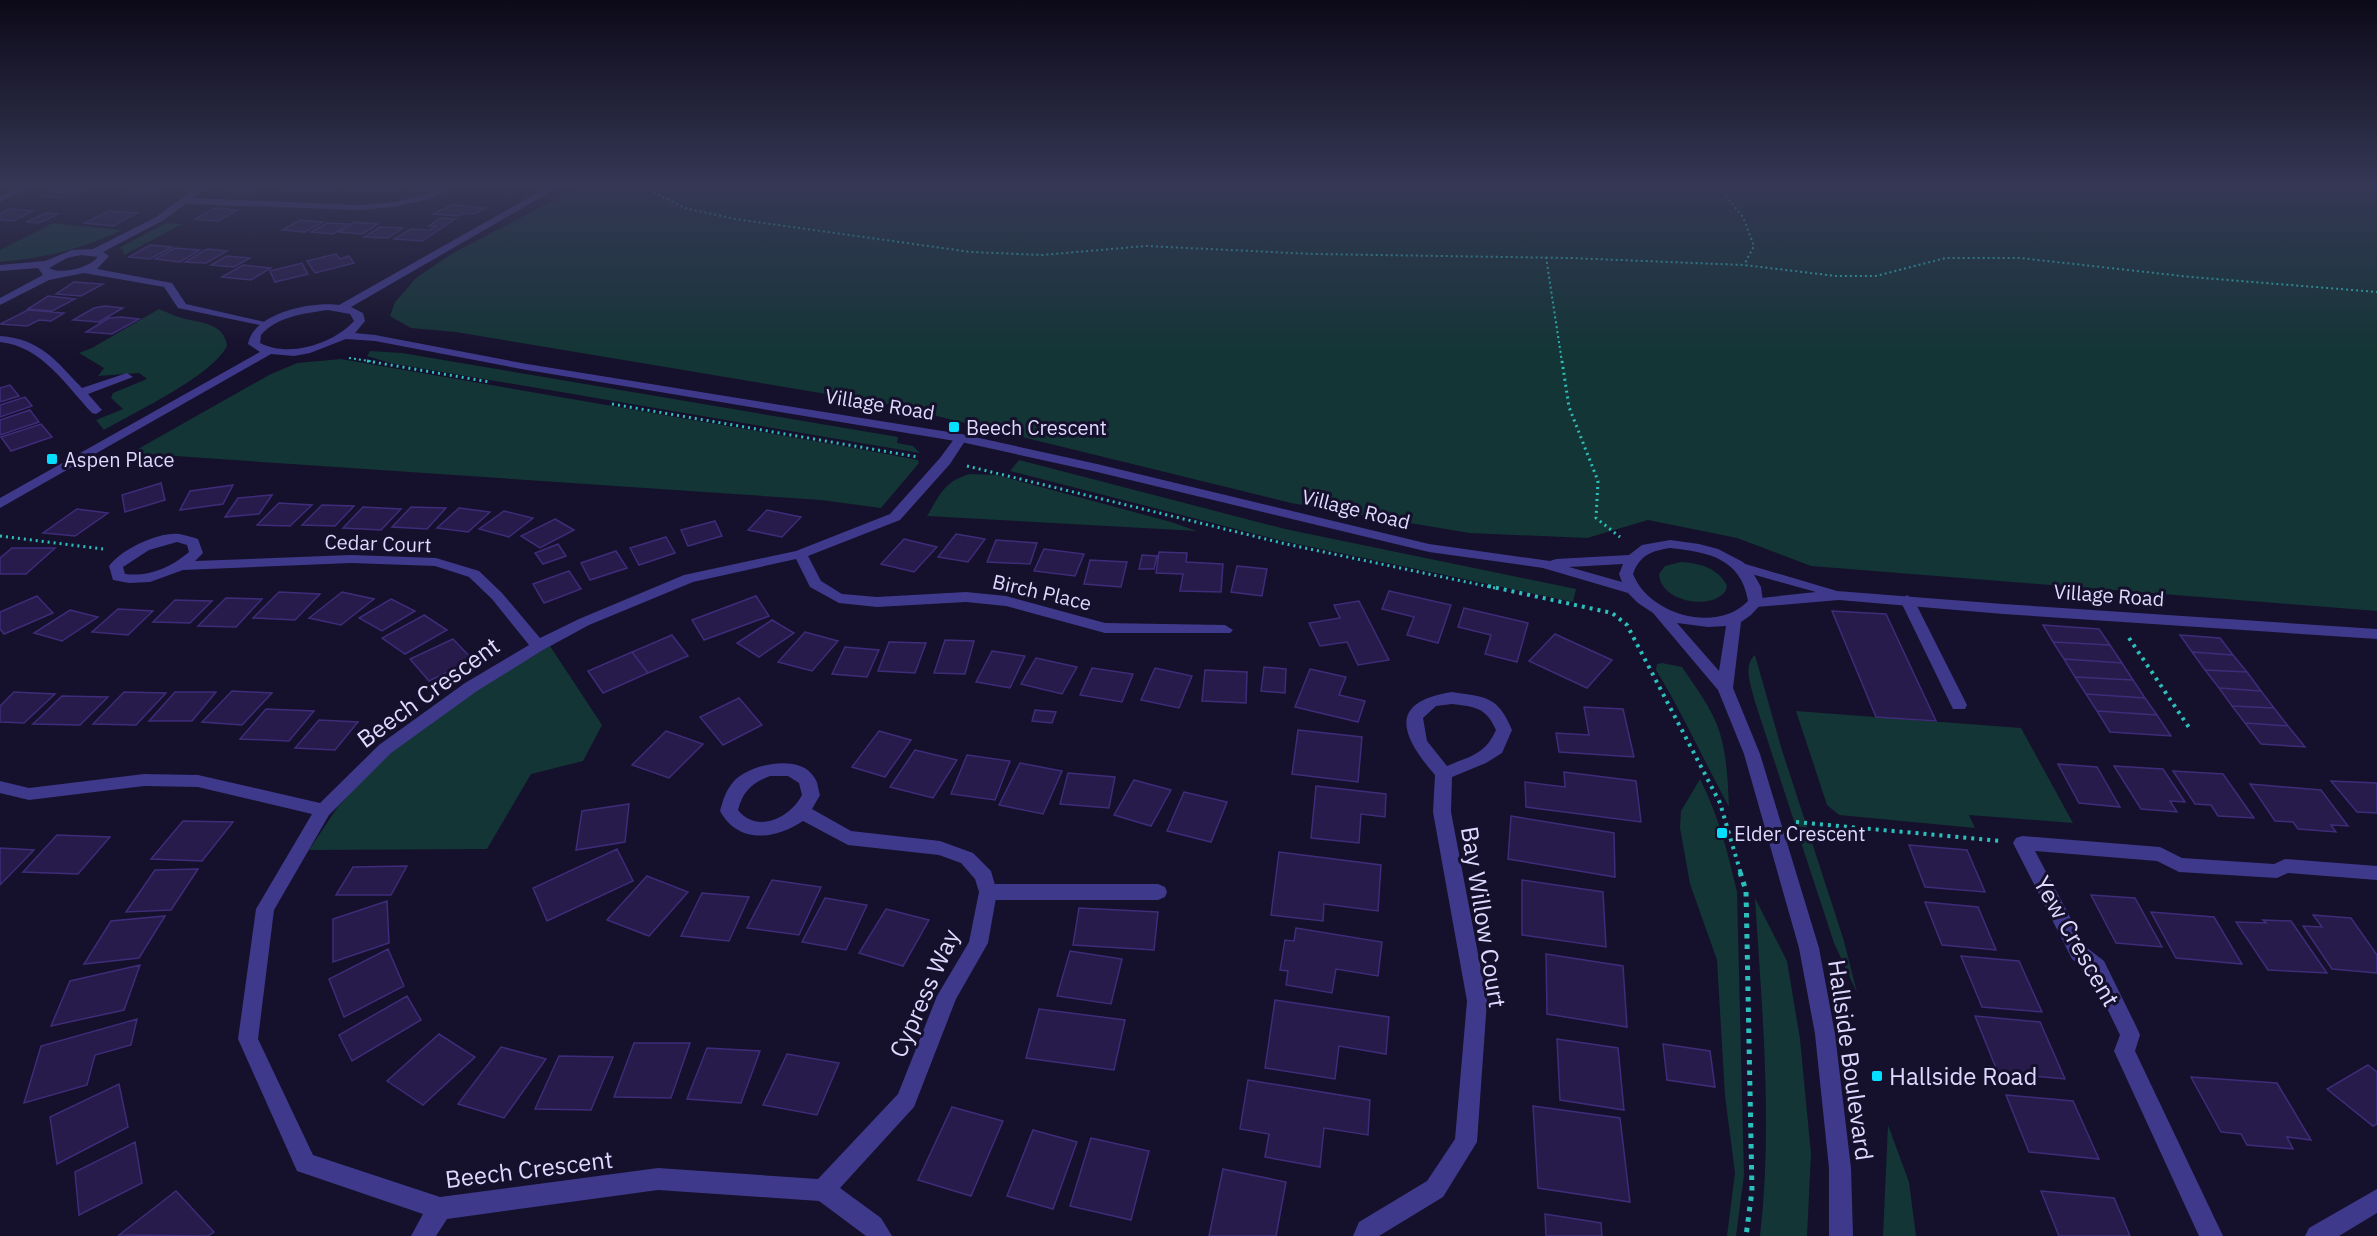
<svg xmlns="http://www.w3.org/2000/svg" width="2377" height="1236" font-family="'IBM Plex Sans',sans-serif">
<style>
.green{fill:#133535}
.building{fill:#271b4c;stroke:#3e2c79;stroke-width:1.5}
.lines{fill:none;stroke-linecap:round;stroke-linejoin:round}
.path-far3{stroke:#2cc0bc;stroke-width:2;stroke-dasharray:2 3;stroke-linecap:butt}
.path-far2{stroke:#2cc0bc;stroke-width:3;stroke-dasharray:2 4;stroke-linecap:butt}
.path-far1{stroke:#2cc0bc;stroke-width:4;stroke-dasharray:3 5;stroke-linecap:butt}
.path{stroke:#2cc0bc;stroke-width:5;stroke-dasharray:4.5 6;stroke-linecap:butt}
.service{fill:#3f398b;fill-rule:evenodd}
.minor{fill:#3f398b;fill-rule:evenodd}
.tertiary{fill:#3f398b;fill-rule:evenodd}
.poi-dot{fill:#05deff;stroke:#15102b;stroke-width:2}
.labels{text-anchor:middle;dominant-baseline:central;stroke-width:6;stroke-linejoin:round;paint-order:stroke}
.street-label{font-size:20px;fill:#dfd9ff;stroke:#15102b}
.poi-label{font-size:20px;fill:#dfd9ff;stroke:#15102b;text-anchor:start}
.near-street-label{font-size:24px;fill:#dfd9ff;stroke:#15102b}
.near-poi-label{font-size:24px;fill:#dfd9ff;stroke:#15102b;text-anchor:start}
</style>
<rect width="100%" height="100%" fill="#15102b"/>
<!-- green -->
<path class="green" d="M585,184H2377V611L1811,566L1737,538L1648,520L1587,538L1469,533L1291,503L892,405L456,332L411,328L390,316L395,302L416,278L453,253Z
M53,223L122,230C83,249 44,258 0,262V250Z
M166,223L182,224L124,255L123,250L119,248Z
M159,309C167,312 174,316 182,318C200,323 225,323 227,346C212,376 135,412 104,430L96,420L123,409L111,398L113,393L147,379L139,373L98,376L104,368L79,353L92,348Z
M370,351L402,353L898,437L897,443L913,446L920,453L390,363L367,356Z
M341,359L860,449L918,460L919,463L881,508L821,500L131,453L269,375L297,363Z
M1019,460L1285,529L1576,589L1573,602L1283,541L1010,471Z
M970,474L997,475L1171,522L1197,531L927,516C940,495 944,481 970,474Z
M1681,562C1699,563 1719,568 1727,586L1725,592C1709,611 1660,601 1659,574L1665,566Z
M550,646L602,725L583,761L531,774L487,849L309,850L337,808L390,749L474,691Z
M1755,655L1781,747L1844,941L1857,993L1834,943L1755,702C1752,688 1742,666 1755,655Z
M1662,663L1682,667C1696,688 1715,712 1721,737C1727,759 1728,783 1729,807C1704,761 1683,714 1656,670L1657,664Z
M1796,711L2021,728L2073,823L1969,815L1975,828L1839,815L1827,805Z
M1700,779C1718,814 1728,853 1737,892L1744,1175L1736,1236H1727L1735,1173L1725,1096L1717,960L1690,884L1680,828L1681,811Z
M1755,898L1787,961L1800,1039L1811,1154L1807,1236H1760C1773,1124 1762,1010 1755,898Z
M1888,1125L1909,1182L1916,1236H1883Z"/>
<!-- building -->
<path class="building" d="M243,184H266L252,192L231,191Z
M295,184H318L306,191L286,189Z
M321,184H346L333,191L312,189Z
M350,184H379L367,191L341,189Z
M382,184H408L396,191L373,189Z
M412,184H435L424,191L406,188Z
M144,185L164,186L145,196L124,194Z
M59,187L82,189L63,198L42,196Z
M452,205L485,208L475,214L464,213L459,216L433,214Z
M215,208L238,210L218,221L195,219Z
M9,209L33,211L13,221L0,220V214Z
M109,211L137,213L113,226L84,223Z
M46,213L58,214L39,223L26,222Z
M440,218L455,219L422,241L394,239L411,229L430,230L436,226H429Z
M300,220L323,222L305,232L282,230Z
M355,222L378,224L362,234L339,232Z
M327,223L348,224L333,234L311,232Z
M380,227L403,228L388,238L364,237Z
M150,245L172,247L150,259L129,257Z
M175,248L200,250L180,262L155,259Z
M207,249L227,251L206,263L185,262Z
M336,254L340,259L349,256L354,263L315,273L307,261Z
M227,256L250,258L234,267L211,265Z
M302,263L308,274L275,282L270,271Z
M243,265L271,268L251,280L222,277Z
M74,282L103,284L81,296L56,294Z
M48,296L75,299L52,311L28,309Z
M105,306L123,308L99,322L73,320L94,308Z
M28,310L64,313L51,321L39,320L27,326L0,324Z
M121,317L139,319L112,334L86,332L109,318Z
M10,385L19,396L0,402V388Z
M25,397L32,406L0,417V405Z
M30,410L39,422L0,435V420Z
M41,424L52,437L11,451L1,437Z
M161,483L165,500L125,512L122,495Z
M233,485L223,504L180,510L190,491Z
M272,495L259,514L225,517L238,498Z
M279,503L312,505L290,526L257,525Z
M322,505L354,506L335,526L302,525Z
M363,507L401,509L381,530L343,528Z
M411,507L446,508L427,529L392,527Z
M459,508L490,512L468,532L437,528Z
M77,509L108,513L75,536L43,533Z
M767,510L801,517L782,537L748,530Z
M504,511L533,518L509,537L479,529Z
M555,519L574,530L540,548L521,536Z
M715,521L722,536L688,546L681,530Z
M956,534L985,539L968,562L938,557Z
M666,537L675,553L639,565L630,548Z
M904,539L937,547L914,572L881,564Z
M996,540L1037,543L1030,564L987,562Z
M558,544L566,556L543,564L535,553Z
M12,548H55L26,574H0V558Z
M1044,549L1084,554L1075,576L1034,571Z
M616,551L627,568L590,580L581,563Z
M1159,552L1187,553L1186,562L1223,564L1221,592L1180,591L1183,574L1156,573Z
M1142,555L1157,556L1154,569H1139Z
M1090,560L1127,562L1121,587L1084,584Z
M1237,566L1267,569L1262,596L1231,592Z
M569,571L581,589L544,603L533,584Z
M1389,591L1451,605L1438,643L1407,635L1414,617L1382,609Z
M279,592L320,594L295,620L253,618Z
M342,592L374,599L341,625L309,618Z
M37,596L53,613L4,634L0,629V612Z
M756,596L769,616L704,640L692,620Z
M226,598L262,599L236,627L198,626Z
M391,599L415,611L382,631L359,618Z
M175,600L212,601L190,623L153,622Z
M1359,601L1389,660L1358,665L1347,642L1320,646L1309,623L1340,618L1334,605Z
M1464,608L1528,623L1517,662L1485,654L1491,635L1458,627Z
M118,609L153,611L128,635L92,632Z
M70,610L98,617L62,641L34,633Z
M1832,611L1886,614L1936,721L1876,717Z
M424,615L447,630L405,654L382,638Z
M772,620L794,633L759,657L737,643Z
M2043,625L2099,629L2110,645L2053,642Z
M805,632L838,641L812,671L778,662Z
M1555,634L1612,660L1587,688L1529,661Z
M672,635L688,656L648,673L632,652Z
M2180,635L2220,638L2233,655L2192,652Z
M453,639L473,660L429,681L410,659Z
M945,640L974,641L965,674L934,673Z
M889,642L926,643L915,673L878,671Z
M2053,642L2110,645L2122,663L2064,659Z
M845,647L879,650L867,677L832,674Z
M992,651L1025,656L1010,688L976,682Z
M632,652L648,673L603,693L588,671Z
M2192,652L2233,655L2247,672L2205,670Z
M1036,658L1077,667L1062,694L1021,684Z
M2064,659L2122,663L2133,680L2075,677Z
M1264,667L1286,669L1285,693L1261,691Z
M1092,668L1133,674L1122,702L1080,695Z
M1155,668L1192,676L1179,708L1141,700Z
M1310,669L1346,677L1339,695L1365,701L1358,722L1295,707Z
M1205,670L1247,672L1246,703L1202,701Z
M2205,670L2247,672L2261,691L2219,688Z
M2075,677L2133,680L2145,698L2086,694Z
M2219,688L2261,691L2274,708L2232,706Z
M232,691L272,693L242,725L202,722Z
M14,692L55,694L24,723L0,722V706Z
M124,692L166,693L136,725L93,724Z
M175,692H216L192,721H149Z
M2086,694L2145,698L2157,715L2097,711Z
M62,696L108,697L80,725L33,724Z
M739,698L762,725L723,745L700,717Z
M2232,706L2274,708L2288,726L2245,723Z
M1584,707L1623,709L1634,757L1559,752L1556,733L1589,735Z
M266,709L314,711L289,741L240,739Z
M1035,710L1056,712L1052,723L1032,721Z
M2097,711L2157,715L2171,736L2110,732Z
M319,720L358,722L335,750L295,748Z
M2245,723L2288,726L2305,747L2261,744Z
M1298,730L1362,737L1358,782L1292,774Z
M666,731L703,744L669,778L632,765Z
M879,731L911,740L885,777L852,767Z
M915,750L957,760L933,798L890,787Z
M967,755L1010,761L995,800L951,794Z
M1020,763L1062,771L1043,814L999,805Z
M2058,764L2097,767L2120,807L2079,803Z
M2114,766L2163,769L2185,802L2170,801L2177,812L2141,809Z
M2173,771L2223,774L2254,818L2218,816L2211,805L2195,804Z
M1564,772L1636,781L1641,822L1526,807L1525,782L1565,787Z
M1068,773L1115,777L1109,808L1060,804Z
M1134,780L1171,790L1151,826L1114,815Z
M2331,781L2377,783V813L2357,812Z
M2250,784L2321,790L2348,826L2331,825L2336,832L2298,829L2293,822L2275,821Z
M1316,786L1386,794L1385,817L1361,814L1359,843L1311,838Z
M1184,792L1227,802L1211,842L1167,831Z
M629,804L625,842L576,850L582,811Z
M1511,816L1614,833L1615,877L1508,859Z
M183,821L233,822L202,861L151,859Z
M57,835L110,837L78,874L23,872Z
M1909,845L1967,850L1985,892L1925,887Z
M0,848L34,850L0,885Z
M617,849L633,881L547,921L533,888Z
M1279,852L1381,865L1378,911L1324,904L1323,921L1271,915Z
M407,866L391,895H336L353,867Z
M198,869L171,910L126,912L155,870Z
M647,876L688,892L649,936L607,920Z
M772,880L821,887L799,935L747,928Z
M1522,880L1603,892L1606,947L1522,935Z
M702,893L749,897L729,941L681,936Z
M2091,895L2135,898L2162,947L2116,943Z
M825,898L867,905L846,950L802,942Z
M387,901L389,943L333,962V919Z
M1925,902L1978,907L1996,950L1942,945Z
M1079,908L1158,912L1154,950L1073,945Z
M886,909L929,920L903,966L859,953Z
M2151,912L2214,917L2242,964L2176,958Z
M2313,915L2351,918L2377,955V973L2332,969L2303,926L2322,927Z
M165,916L139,958L84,964L111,921Z
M2263,920L2291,921L2327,973L2268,970L2236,922L2266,923Z
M1296,928L1382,942L1378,976L1336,969L1332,993L1286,985L1288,971L1280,970L1285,940L1294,941Z
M388,949L404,986L344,1017L329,979Z
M1070,951L1122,959L1111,1004L1057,996Z
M1546,954L1623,966L1627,1027L1547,1014Z
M1961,956L2019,961L2042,1012L1982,1007Z
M140,965L124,1010L51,1026L70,981Z
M407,996L421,1020L352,1061L339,1035Z
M1275,1000L1389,1017L1386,1054L1339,1046L1335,1079L1265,1068Z
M1039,1009L1125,1020L1114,1070L1026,1058Z
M1975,1016L2040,1022L2065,1079L1998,1073Z
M137,1019L131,1045L95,1055L87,1085L24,1103L41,1046Z
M439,1034L475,1057L423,1105L387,1081Z
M1557,1039L1618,1048L1624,1110L1560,1100Z
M634,1043H690L671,1098L614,1097Z
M1663,1044L1710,1051L1715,1087L1667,1080Z
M501,1047L546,1059L504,1118L458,1104Z
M707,1048L760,1051L741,1103L687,1099Z
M787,1054L839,1063L817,1115L763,1105Z
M559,1056L613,1057L591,1110L535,1109Z
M2368,1065L2377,1072V1124L2373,1126L2327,1089Z
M2191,1077L2277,1083L2311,1140L2287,1137L2293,1149L2247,1145L2241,1134L2221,1132Z
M1248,1080L1370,1100L1368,1135L1324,1128L1320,1167L1265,1157L1269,1134L1240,1129Z
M119,1084L128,1127L57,1164L50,1117Z
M2006,1095L2073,1101L2099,1159L2029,1152Z
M1533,1106L1620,1118L1630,1202L1538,1188Z
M952,1107L1003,1121L971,1196L918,1180Z
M1033,1130L1077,1142L1053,1209L1007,1196Z
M1091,1138L1149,1151L1131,1220L1070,1206Z
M135,1142L142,1183L79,1215L75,1172Z
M1223,1169L1286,1182L1276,1236H1209Z
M176,1191L214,1232L208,1236L119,1235Z
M2041,1191L2114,1198L2130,1236H2059Z
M1545,1214L1601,1223L1602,1236H1546Z"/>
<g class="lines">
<!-- path-far3 -->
<path class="path-far3" d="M495,184L512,187
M642,184L643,187L685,208L735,219L971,252L1042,255L1146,246L1314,254L1570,258L1744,265L1836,276H1876L1946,258H2020L2191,277L2377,292
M1716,184L1743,217L1754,246L1744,265
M1546,257L1562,362
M349,358L375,362"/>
<!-- path-far2 -->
<path class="path-far2" d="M367,361L490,382
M1562,361L1569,407L1598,481L1596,518L1620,537
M612,404L918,457
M967,466L1286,544L1495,588
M0,536L103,549"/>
<!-- path-far1 -->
<path class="path-far1" d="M1488,586L1612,613L1627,625L1720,803L1741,874
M2129,638L2190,729
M1796,822L2001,841"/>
<!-- path -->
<path class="path" d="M1740,872L1746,891L1752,1191L1746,1236"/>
<!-- service -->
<path class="service" d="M1907,595L1914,600L1967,705L1965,709H1953L1951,705L1900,600Z
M988,884H1158L1165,887L1167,892L1165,897L1158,900H988L981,897L979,892L981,887Z"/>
<!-- minor -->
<path class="minor" d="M25,184H37L0,202V196Z
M201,184H211L193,198L360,205L394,202L424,195L450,184H462L430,199L394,207L360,210L186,204L162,221L103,252L109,256L97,269L172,283L186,304L269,323V327L178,308L164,287L84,273L49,280L0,305V298L43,275L38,268L0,271V265L45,261L72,250L93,249L156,217ZM81,255L98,257C89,268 61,275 49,268L67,258Z
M0,336C41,339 56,361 82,388L127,373L133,377L88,394L102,410L96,414L92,413C66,385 41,346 0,342Z
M961,434L967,438L950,464L900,520L808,556L821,581L842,594L877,597L966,592L1006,596L1105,623L1225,625L1233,630L1230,633H1105L1006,606L966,602L877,607L839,603L810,587L796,559L693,582L589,625L543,650L477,691L391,753L329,815L274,910L258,1039L313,1155L440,1197L658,1168L818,1179L898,1094L937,996L969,942L979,892L975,879L961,863L939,855L848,845L803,821C775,840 738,844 720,811C723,800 726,790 734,781C750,764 800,753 814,777C818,782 818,789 820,795L812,809L851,831L940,841L973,853L991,871L997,892L988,943L956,999L914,1107L840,1188L881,1218L892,1236H866L819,1201L658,1190L447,1219L436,1236H411L423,1214L297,1171L238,1039L256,909L312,814L198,787L144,786L29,800L0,793V781L29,788L144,774L198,775L320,803L379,745L465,683L529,645L492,599L469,577L435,566L351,563L183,570L150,582L129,583L113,580L109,566C122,549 158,532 179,534C185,535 192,537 198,539L203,553L195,561L351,555L436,558L479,571L502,593L540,638L579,619L684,575L796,551L890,514L940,458L957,435ZM177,542L187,545L189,552C170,568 149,577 125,574L123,567L149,550ZM770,776H788L799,783L802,795C790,818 757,834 738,810C743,791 752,783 770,776Z
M1742,563L1837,591L2003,604L2377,629V639L2003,614L1839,600L1756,607L1751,605L1749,602L1751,599L1816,592L1737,570L1735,567Z
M1452,692C1486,697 1498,696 1512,730L1502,753L1486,763L1452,777L1451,812L1487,1001L1477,1142L1443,1197L1379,1236H1353L1359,1222L1427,1181L1455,1139L1467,1001L1433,812L1435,775C1402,737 1386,702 1452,692ZM1452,704C1475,707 1486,707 1496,730C1485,755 1470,756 1447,766L1427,741L1423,718L1436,706Z
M2022,836L2160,847L2182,858L2274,864L2285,859L2377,866V880L2288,873L2277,878L2179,872L2157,861L2035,851L2086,947L2104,961L2137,1028L2140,1035L2135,1051L2223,1236H2199L2114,1051L2120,1035L2090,973L2072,959L2013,843L2016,838Z
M2377,1189V1213L2339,1236H2305L2309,1228Z"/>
<!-- tertiary -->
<path class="tertiary" d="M553,184H564L351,307L363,313L365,321L355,333L375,335L527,364L961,434L1097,464L1429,544L1550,561L1556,559L1629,555L1642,545L1670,540L1699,544L1718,549L1743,562L1752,571L1761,587L1763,602L1751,615L1741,622L1733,688L1760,754L1819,948L1835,1034L1851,1168L1853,1236H1829V1168L1815,1034L1799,948L1744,754L1718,690L1653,613L1638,603L1628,593L1543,568L1429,552L1097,472L961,442L527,370L375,341L346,339L310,353L294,356L271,354L0,508V498L260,352L248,344C253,313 312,301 339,305ZM328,310L350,314L354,321C333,344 289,358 260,343L261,335C276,317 305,313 328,310ZM1670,548C1708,552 1741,558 1748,601C1717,634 1649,615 1633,574C1640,555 1651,551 1670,548ZM1623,564L1619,574L1622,582L1569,567ZM1677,623L1708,627L1726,626L1719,671Z"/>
</g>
<!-- sky -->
<linearGradient id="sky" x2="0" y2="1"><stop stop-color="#0c0918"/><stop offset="0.52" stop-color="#353755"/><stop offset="1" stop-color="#353755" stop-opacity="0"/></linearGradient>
<rect width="2377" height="357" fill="url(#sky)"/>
<!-- markers -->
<g class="poi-dot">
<rect x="948" y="421" width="12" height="12" rx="3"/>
<rect x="46" y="453" width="12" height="12" rx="3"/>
<rect x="1716" y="827" width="12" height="12" rx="3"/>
<rect x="1871" y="1070" width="12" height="12" rx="3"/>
</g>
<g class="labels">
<!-- street labels -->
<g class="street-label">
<text transform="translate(880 404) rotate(9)">Village Road</text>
<text transform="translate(1356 509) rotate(14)">Village Road</text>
<text transform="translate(378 543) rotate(2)">Cedar Court</text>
<text transform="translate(1042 592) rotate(13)">Birch Place</text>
<text transform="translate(2109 595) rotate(4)">Village Road</text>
</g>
<!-- poi labels -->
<g class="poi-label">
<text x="966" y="427">Beech Crescent</text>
<text x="64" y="459">Aspen Place</text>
<text x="1734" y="833">Elder Crescent</text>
</g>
<!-- near-street labels -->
<g class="near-street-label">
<text transform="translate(428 692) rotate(-36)">Beech Crescent</text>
<text transform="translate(1484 917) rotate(81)">Bay Willow Court</text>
<text transform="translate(2077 941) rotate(60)">Yew Crescent</text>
<text transform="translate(924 993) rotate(-66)">Cypress Way</text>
<text transform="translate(1851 1060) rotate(82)">Hallside Boulevard</text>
<text transform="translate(529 1169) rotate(-7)">Beech Crescent</text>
</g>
<!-- near-poi labels -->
<g class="near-poi-label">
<text x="1889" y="1076">Hallside Road</text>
</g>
</g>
</svg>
